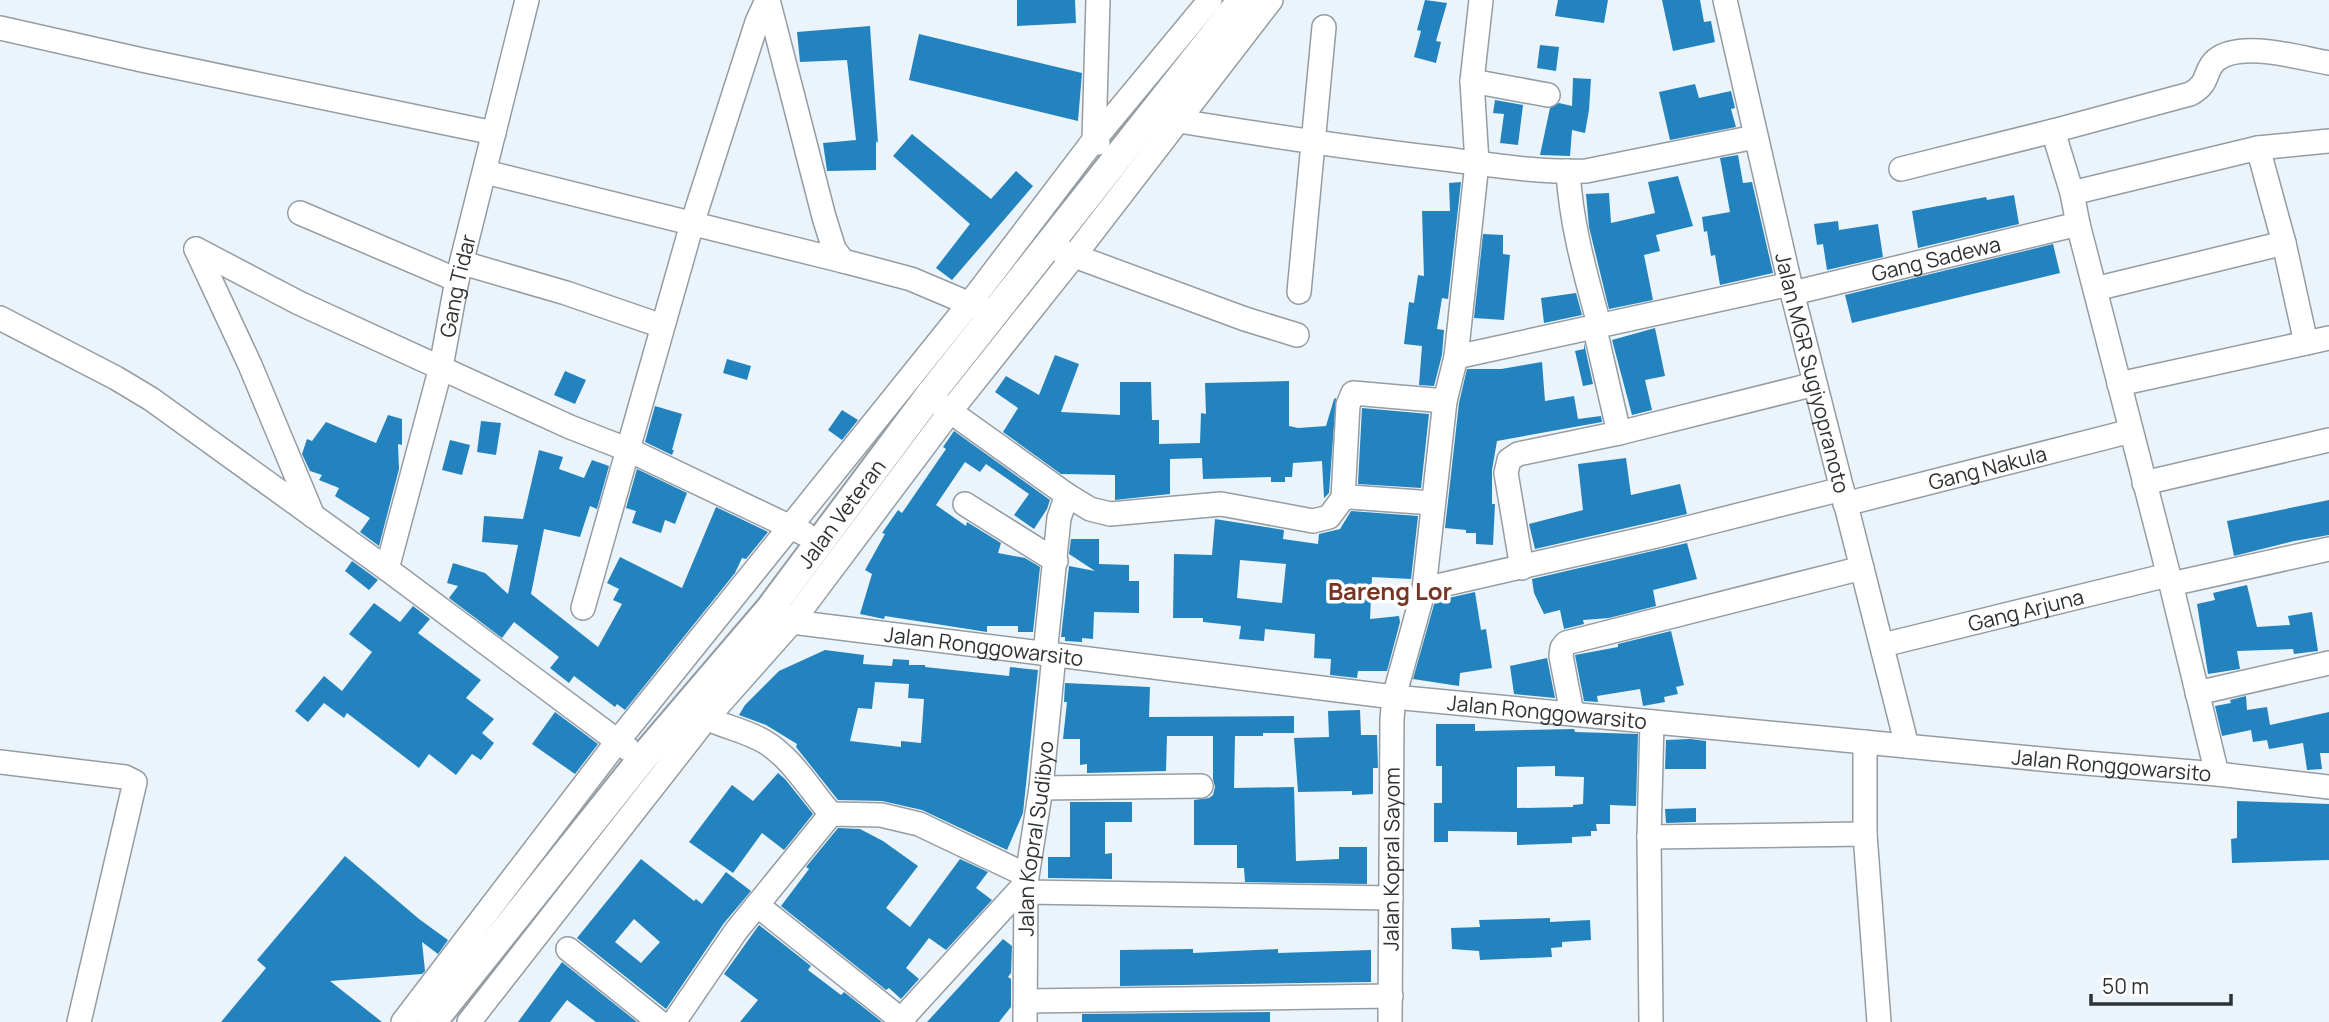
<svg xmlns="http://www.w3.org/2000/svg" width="2329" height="1022" font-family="Manrope,sans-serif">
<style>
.building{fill:#2383bf;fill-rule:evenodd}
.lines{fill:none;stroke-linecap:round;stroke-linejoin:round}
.minor-casing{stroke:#959da3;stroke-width:26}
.major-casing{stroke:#959da3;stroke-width:32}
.minor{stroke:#fff;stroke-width:23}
.major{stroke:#fff;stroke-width:28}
.labels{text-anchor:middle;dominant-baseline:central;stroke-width:7;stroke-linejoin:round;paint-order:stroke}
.street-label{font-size:21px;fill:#2e3234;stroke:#fff}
.quarter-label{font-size:24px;font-weight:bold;fill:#793524;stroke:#fff}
</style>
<rect width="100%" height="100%" fill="#ebf4fb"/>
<!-- building -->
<path class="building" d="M1017,0H1075L1076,23L1017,26Z
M1425,0L1447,3L1436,41L1441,42L1436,63L1414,57L1421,31L1417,30Z
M1558,0H1608L1604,23L1555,16Z
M1662,0H1700L1704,22L1711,21L1715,42L1673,51Z
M870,26L878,143L876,141V170L827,171L823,143L856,140L847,60L800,62L797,32Z
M919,34L1082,73L1078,121L909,80Z
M1540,45L1559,47L1556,71L1537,68Z
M1573,78L1591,79L1589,110L1585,133L1572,130L1570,156L1540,155L1550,108L1559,103L1572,106Z
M1695,84L1699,98L1731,91L1735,108L1731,109L1736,127L1670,140L1659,92Z
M1495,100L1523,105L1518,145L1500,143L1504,114L1493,113Z
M912,134L991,199L1016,171L1033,186L952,280L936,268L970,224L893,156Z
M1738,155L1743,183L1752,182L1773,273L1720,285L1715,255L1711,256L1707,231L1704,232L1702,217L1730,212L1720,158Z
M1678,176L1693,226L1656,235L1660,251L1644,255L1653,300L1609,309L1589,227L1586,194L1609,193L1611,223L1655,213L1648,182Z
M1461,182L1448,299L1442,298L1437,329L1444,330L1442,355L1434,386L1419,385L1422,346L1404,344L1409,302L1414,303L1418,275L1424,276L1422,211H1450L1449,183Z
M2014,195L2019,224L1918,248L1912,211L1986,197L1987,200Z
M1838,221L1839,230L1878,224L1883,257L1827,270L1823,244L1817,245L1814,224Z
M1483,234L1503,235V254L1510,255L1504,320L1474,318Z
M2053,244L2060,273L1852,323L1845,295Z
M1576,293L1582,315L1544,323L1541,298Z
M1655,328L1665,376L1645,380L1652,410L1632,415L1612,340Z
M1584,343L1593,384L1583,386L1575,351L1584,349Z
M1055,355L1079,364L1061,412L1120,415V382H1151L1152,420H1159V444L1200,443L1201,413L1206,414L1205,383L1289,381V426L1298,428L1326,426L1334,399L1336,398L1329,493L1324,498L1322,461L1293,463L1292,477H1285V482H1271V477L1203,479L1202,458L1170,459V494L1115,500V475L1061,474L1003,432L1018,408L995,392L1006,376L1039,395Z
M727,359L751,366L747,380L723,373Z
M1542,362L1545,401L1574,396L1578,419L1601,416L1602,422L1497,441L1492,470V504H1495L1493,545L1476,544V533H1466V530L1445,528L1459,403L1467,369H1501Z
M565,371L586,380L575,404L554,395Z
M655,406L682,414L672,450H674L672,455L645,442Z
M1362,408L1429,414L1421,488L1358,484Z
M842,410L858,420L842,440L828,430Z
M388,415L402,419V445L398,444L399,469L379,546L360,532L370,518L335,496L339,488L319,480L322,475L310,471L302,454L307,439L312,441L326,422L376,443Z
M481,421L501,423L496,455L477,452Z
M954,431L1050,500L1047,509L1034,529L1014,515L1029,494L986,464L980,472L965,462L936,505L966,526L967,522L1001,543L998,553L1025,558L1040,567L1033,632H1018V626H987V632L885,616L884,619L860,614L872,574L865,570L885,534L882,533L898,510L902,513L946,449L943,447Z
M450,440L470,445L462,475L442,470Z
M539,450L563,457L559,469L584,478L592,460L609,466L597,509L590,506L580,537L544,529L531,594L598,647L622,604L613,600L619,589L607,583L620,557L682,588L716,507L768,532L746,559L742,558L735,573L625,710L617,704L615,707L574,676L569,683L550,668L559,657L514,622L502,638L449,598L458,586L447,583L453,563L485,573L508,594L518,545L482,542L484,516L523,519Z
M1626,458L1631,495L1680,484L1687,514L1535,549L1529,524L1583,510L1578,464Z
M637,469L687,493L675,524L665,520L661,533L632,523L636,511L626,508Z
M2329,500V535L2294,541L2234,556L2227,521Z
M1351,511L1418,516L1411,579L1372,577L1370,619L1399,616L1400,622L1387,671H1358L1357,678L1330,675L1331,659L1314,658L1315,634L1265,629L1264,641L1239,639L1241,626L1203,622V618H1173L1174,554L1212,555L1215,519L1284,530L1283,539L1318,544L1319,534L1340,529ZM1240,560L1286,564L1282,603L1237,598Z
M1071,539H1099V564L1129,565V581H1139V613L1094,612L1093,639L1082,638V642L1065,641V637H1061L1069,566L1095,571L1069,554Z
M1687,543L1697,579L1653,590L1656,606L1609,618L1583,620L1584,624L1564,629L1560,610L1544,614L1534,593L1532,579Z
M352,561L378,580L369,590L345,571Z
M2247,585L2257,627L2290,625L2288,616L2312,612L2318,651L2294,654L2293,649L2237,651L2240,669L2208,674L2197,604L2215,600L2213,593Z
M1475,592L1481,630L1486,629L1492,668L1460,673L1459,686L1413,679L1435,601Z
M374,603L400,622L413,606L430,619L418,633L481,680L466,698L494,719L482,733L494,743L481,760L472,754L456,775L429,754L419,768L347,713L344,718L324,703L308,722L295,711L324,676L342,691L372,652L349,634Z
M1671,631L1684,685L1676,687L1678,694L1664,697L1665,702L1643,706L1640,689L1597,696L1598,702L1584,701L1575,655L1618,647V644Z
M825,650L864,655L863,664L892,666L893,659L909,660V665H925V667L1009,676L1010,667L1038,670L1023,813L1007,850L922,810L882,801L838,800L796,747L797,744L766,725L739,715L745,705L779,671ZM875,682L909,684L908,698L924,699L921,743L901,741V747L850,741L858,708L872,709Z
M1547,658L1555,698L1514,694L1510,666Z
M1065,683L1150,687L1149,717L1294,716V733H1263V736H1235L1234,788L1294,787L1296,861L1339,859V847H1367V884L1245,882L1244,868H1237V845H1194V800L1209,798L1213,795L1215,787L1213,779V736H1167L1166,771L1087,773V764L1080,765V739H1063L1067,702H1064Z
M2246,696L2247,710L2267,707L2270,725L2329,712V753H2320L2322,769L2307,770L2303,743L2269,749L2267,740L2253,742L2251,730L2222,736L2215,706L2231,703L2230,700Z
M1360,710L1361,735H1377L1378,768H1373V794L1352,795V791L1298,792L1294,738L1329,737L1328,711Z
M555,712L598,744L575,774L532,744Z
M1436,724H1475V731L1574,729L1575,732L1638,734L1636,806L1610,805V824H1596L1597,831H1591V836L1572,837V843L1517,845V832L1448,831V842H1434V803H1442V766H1436ZM1555,766V776L1584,777L1583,804L1573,805V807L1517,808V767Z
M1690,739L1706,741V769H1665L1666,740Z
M778,773L785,779L813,814L784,850L762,833L733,873L689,842L732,785L753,801Z
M2237,801L2329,804V860L2232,863L2231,839L2237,838Z
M1070,802H1132V822H1105V854L1112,853V879L1048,878V857H1070Z
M1696,808V822L1666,823L1665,809Z
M838,828L860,829L883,841L918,866L886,908L910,927L960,859L988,872L976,888L992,900L946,950L929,938L906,968L919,979L901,999L889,988L886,990L781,906L809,869L806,867Z
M345,856L419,919L448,940L438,954L422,942L425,971L422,974L330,981L382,1022H221L266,968L257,960Z
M641,859L694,901L696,899L702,904L726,872L751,891L724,923L666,1009L577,938ZM634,919L660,942L641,963L615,942Z
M1550,918V922L1590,920L1591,940L1562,942V947L1551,948L1552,957L1480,960L1479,951L1452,949L1451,928L1480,927L1479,920Z
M759,925L811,966L808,970L841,995L844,992L882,1022H740L758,1000L724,974Z
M1003,939L1012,946L1011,973L1008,977L1011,979V1007L999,1022H927Z
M1193,949V953L1278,949V953L1371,950V982L1120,986V950Z
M562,962L637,1022H596L567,1000L550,1022H518Z
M1270,1012V1022H1082V1014Z"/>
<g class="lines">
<defs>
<g id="minor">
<path d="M768,0L824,217L834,249L843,261L911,279L982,309"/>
<path d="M1098,0L1094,140L1098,143"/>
<path id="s1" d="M1725,0L1790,284L1907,746"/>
<path d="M0,28L142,60L494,133"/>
<path d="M1472,81L1548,95"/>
<path d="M1170,112L1179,121C1265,135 1351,148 1437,158C1486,164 1537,173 1586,171L1755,137"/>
<path d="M1901,169L2053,131"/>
<path d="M1568,171C1571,224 1585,273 1599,324"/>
<path d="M485,172L843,261"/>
<path d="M2072,193L2258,148L2329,141"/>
<path d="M300,213L457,280"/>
<path d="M2284,243L2306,343"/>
<path d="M196,249L299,303L570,427L629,450L805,534"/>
<path d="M196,249L250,365L313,516"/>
<path d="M1061,251L1245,319L1297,335"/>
<path d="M463,263L566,293L662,326"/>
<path d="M2095,289L2284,243L2258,148"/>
<path d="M1299,292L1324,27"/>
<path id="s2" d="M1793,293L2078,224"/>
<path d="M0,318L116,378L151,399L387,569L628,749"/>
<path d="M1456,357L1790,284"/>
<path d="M2119,384L2329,338"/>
<path d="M937,402L1067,495L1090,509L1110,514L1221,504L1313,521L1329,517L1343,498L1350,497L1433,503"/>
<path d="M1619,433L1815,384"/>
<path d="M2144,483L2329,440"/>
<path d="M1343,498L1348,405L1353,393L1445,401"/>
<path d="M965,504L1056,561"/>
<path id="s3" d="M1845,504L2131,431"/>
<path d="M1522,568L1506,473L1509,460L1518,454L1619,433L1594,325"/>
<path id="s4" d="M387,569L441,367L457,280L527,0"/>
<path d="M2171,584L2329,549"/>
<path d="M1424,589L1656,536L1842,489"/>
<path d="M583,608L692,224L757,22L767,0"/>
<path id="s5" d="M770,609L792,622L1394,697L2062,761L2217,774L2329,787"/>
<path id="s6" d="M1883,645L2168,575"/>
<path d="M1045,654L1059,518L1067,495"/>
<path d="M2197,693L2329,663"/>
<path d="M695,711C715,726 742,728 765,742C792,758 810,790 831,814"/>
<path d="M1572,713L1561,656L1562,648L1566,643L1862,568"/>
<path d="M1652,722L1649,837L1865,834L1879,1022"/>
<path d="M1865,742V834"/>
<path d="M0,762L125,777L135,782L79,1022"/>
<path d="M2217,774L2171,584L2078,224L2072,193L2053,131L2190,94C2211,83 2203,71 2216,60C2241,40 2300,58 2329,63"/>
<path d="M1041,788L1201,786"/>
<path d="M1649,837L1651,1022"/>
<path d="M1026,892L1391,898"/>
<path d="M757,905L904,1022"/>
<path d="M568,949L659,1022"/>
<path d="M1026,1001L1391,996"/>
<path d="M403,1022L617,742L970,303L1094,140L1210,0"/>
<path d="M469,1022L706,719L792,622L949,413L1074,256L1271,0"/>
<path d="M674,1022L736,931L831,814L881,815L919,824L1026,875"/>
<path d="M899,1022L1026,883"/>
<path id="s7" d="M1025,1022L1026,883L1041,788L1054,655"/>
<path id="s8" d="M1390,1022L1392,719L1394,697L1424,589L1445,401L1456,357L1477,163L1472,81L1481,0"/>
</g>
<g id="major">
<path id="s9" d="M432,1022L642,759L770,609L929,396L1242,0"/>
</g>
</defs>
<!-- minor casing -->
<use href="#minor" class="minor-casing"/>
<!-- major casing -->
<use href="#major" class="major-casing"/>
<!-- minor -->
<use href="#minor" class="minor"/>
<!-- major -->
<use href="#major" class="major"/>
</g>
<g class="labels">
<!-- street labels -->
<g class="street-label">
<text stroke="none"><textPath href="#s2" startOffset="147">Gang Sadewa</textPath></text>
<text stroke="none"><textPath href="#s4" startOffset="292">Gang Tidar</textPath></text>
<text stroke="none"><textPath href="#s1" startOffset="383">Jalan MGR Sugiyopranoto</textPath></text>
<text stroke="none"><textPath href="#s3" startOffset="147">Gang Nakula</textPath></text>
<text stroke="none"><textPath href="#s9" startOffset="653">Jalan Veteran</textPath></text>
<text stroke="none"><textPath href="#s6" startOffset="147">Gang Arjuna</textPath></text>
<text stroke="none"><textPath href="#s5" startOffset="219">Jalan Ronggowarsito</textPath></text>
<text stroke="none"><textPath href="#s5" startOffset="786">Jalan Ronggowarsito</textPath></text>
<text stroke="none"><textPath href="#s5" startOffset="1353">Jalan Ronggowarsito</textPath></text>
<text stroke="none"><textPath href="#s7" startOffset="184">Jalan Kopral Sudibyo</textPath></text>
<text stroke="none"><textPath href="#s8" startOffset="163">Jalan Kopral Sayom</textPath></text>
</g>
<!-- quarter labels -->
<g class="quarter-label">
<text x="1390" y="590">Bareng Lor</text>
</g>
</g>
<!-- scale -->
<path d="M2091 994v10h140v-10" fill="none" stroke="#2e3234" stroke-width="3.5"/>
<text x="2102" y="994" font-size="21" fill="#2e3234" stroke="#ffffff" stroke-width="5" paint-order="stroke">50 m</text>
</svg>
